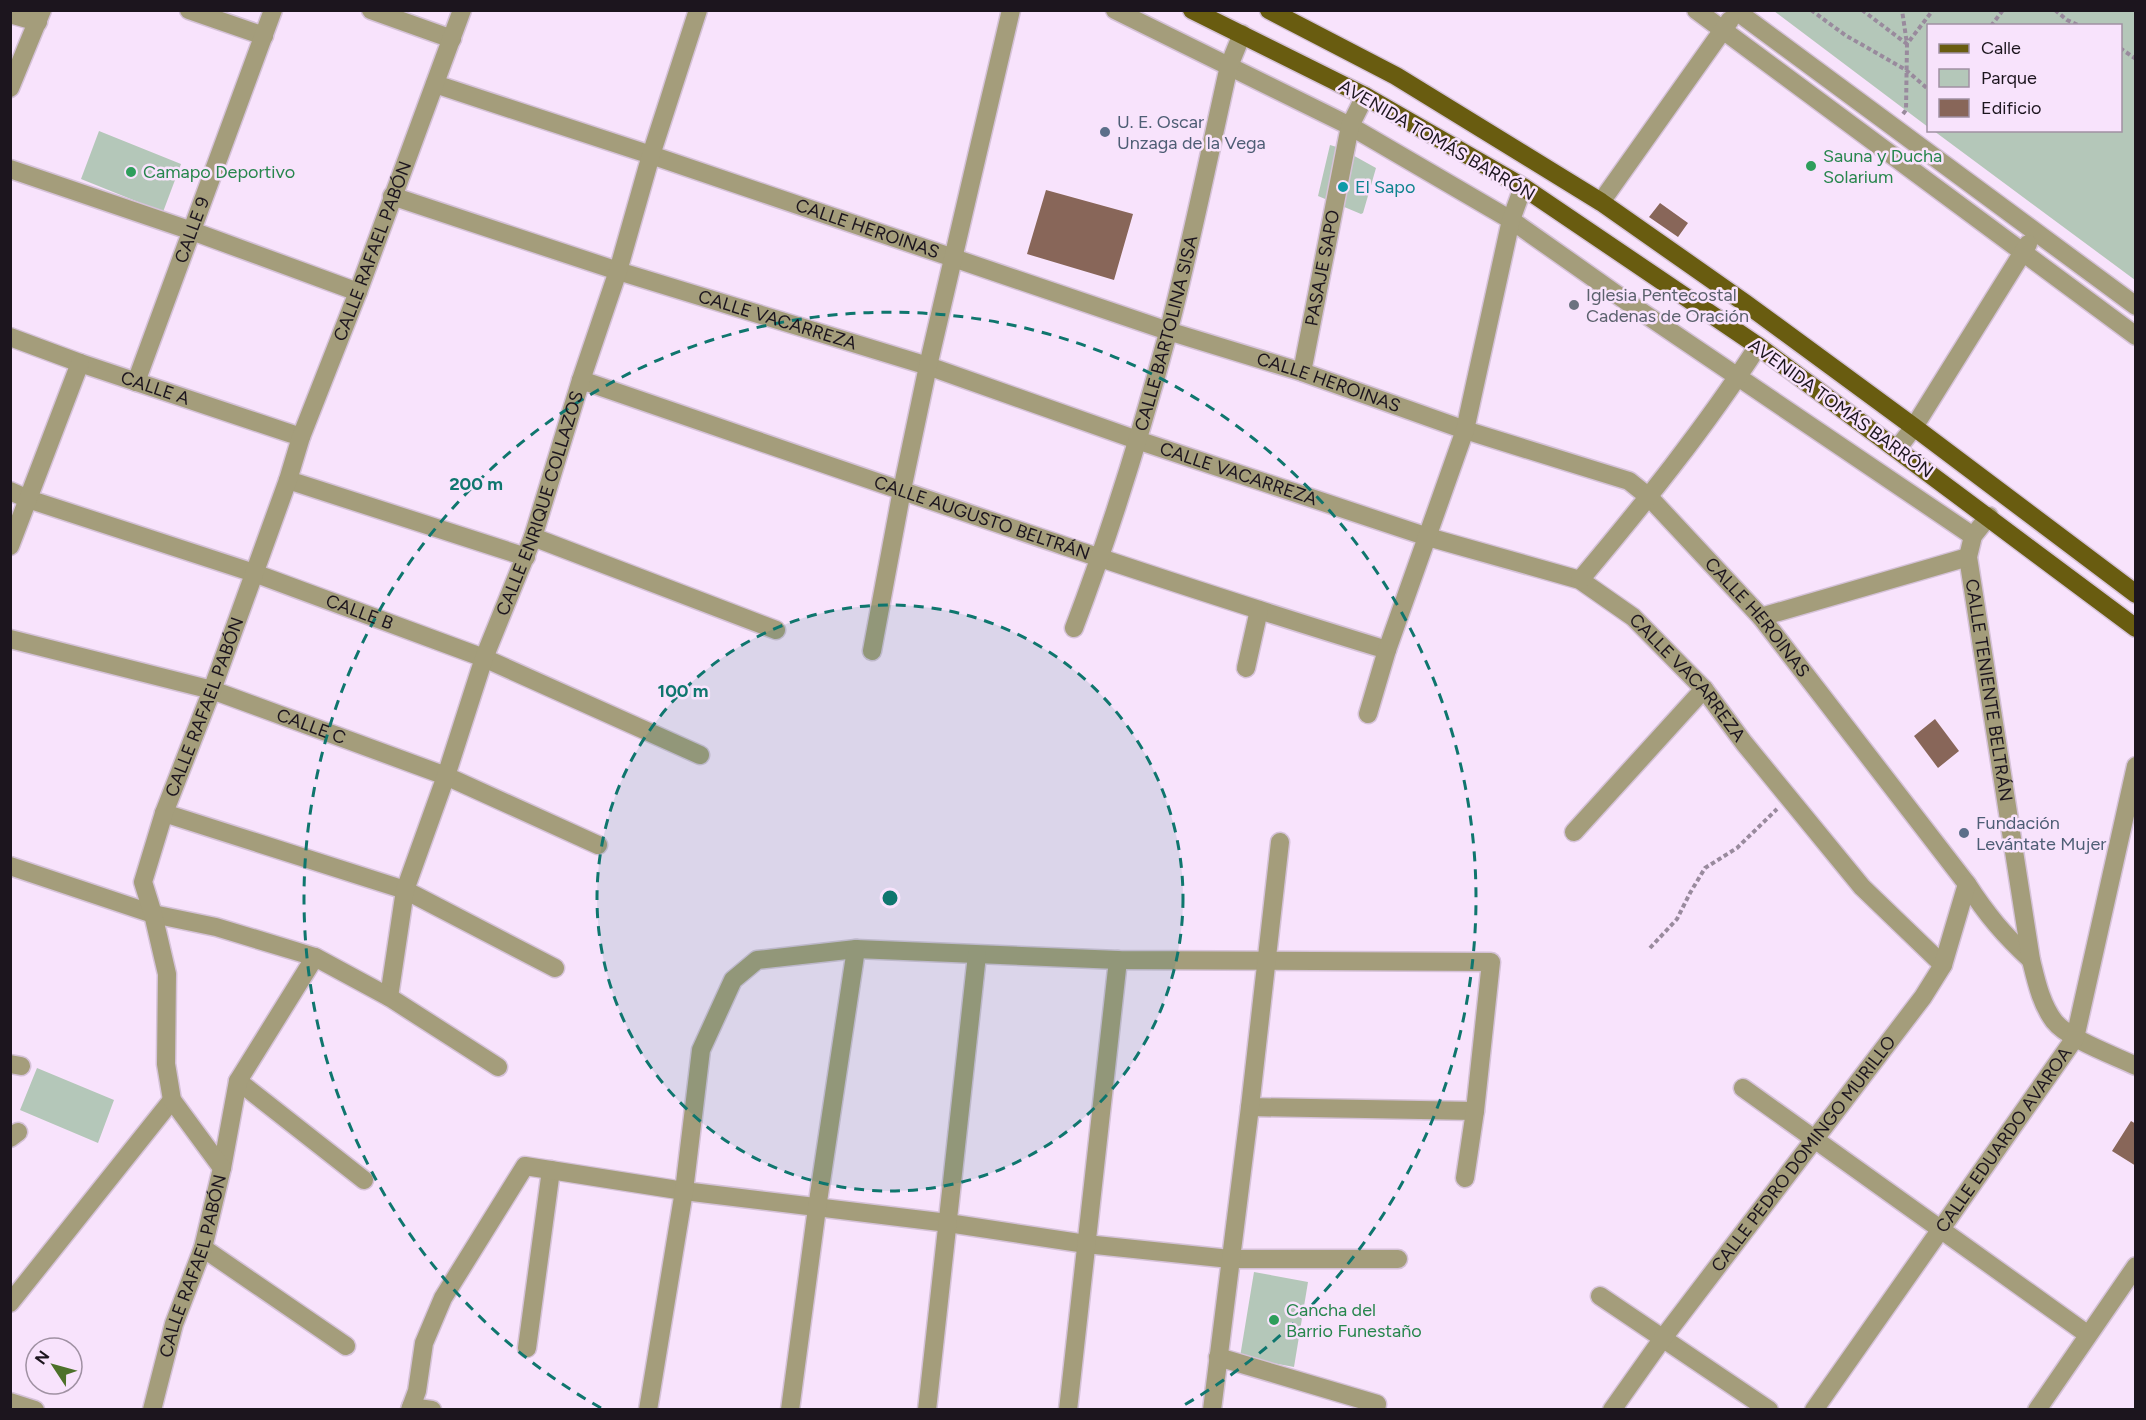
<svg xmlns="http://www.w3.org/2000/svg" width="2146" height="1420" font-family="Figtree,sans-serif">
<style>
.green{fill:#b4c7b9}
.building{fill:#886659}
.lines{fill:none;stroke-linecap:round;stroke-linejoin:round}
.minor-casing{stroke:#d5c2d8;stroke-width:21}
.major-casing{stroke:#d5c2d8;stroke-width:21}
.path{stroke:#998a9d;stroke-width:4;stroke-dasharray:4.5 3;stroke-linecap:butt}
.minor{stroke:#a49d7b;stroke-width:18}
.major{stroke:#695c10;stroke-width:18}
.ring{fill:none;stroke:#0f766e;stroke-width:3;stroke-dasharray:10 8}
.service-dot{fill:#5c6f8a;stroke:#f8e3fc;stroke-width:2}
.leisure-dot{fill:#2e9e5b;stroke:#f8e3fc;stroke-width:2}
.culture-dot{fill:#0f9aa8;stroke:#f8e3fc;stroke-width:2}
.worship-dot{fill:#6b7280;stroke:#f8e3fc;stroke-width:2}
.labels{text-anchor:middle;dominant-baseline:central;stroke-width:5;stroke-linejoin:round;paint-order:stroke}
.service-label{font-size:18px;fill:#4e5e75;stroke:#f8e3fc;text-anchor:start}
.street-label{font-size:18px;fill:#1c151e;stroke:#f8e3fc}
.leisure-label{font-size:18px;fill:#27864d;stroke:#f8e3fc;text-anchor:start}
.culture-label{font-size:18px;fill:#0d838f;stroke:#f8e3fc;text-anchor:start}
.worship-label{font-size:18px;fill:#5b616d;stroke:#f8e3fc;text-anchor:start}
.centre{fill:#0f766e;stroke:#f8e3fc;stroke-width:3}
.ring-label{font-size:18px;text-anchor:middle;font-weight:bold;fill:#0f766e;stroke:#f8e3fc;stroke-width:5;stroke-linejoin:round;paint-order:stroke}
</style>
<rect width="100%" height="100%" fill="#f8e3fc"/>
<!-- green -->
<path class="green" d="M1774,11H2135V280L1934,131L2120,130V26H1928V127Z
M99,131L181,164L163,212L81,179Z
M1330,145L1340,148L1376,168L1363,213L1361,214L1318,196Z
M37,1068L114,1100L98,1143L20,1110Z
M1254,1272L1308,1282L1294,1367L1240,1357Z"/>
<!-- building -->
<path class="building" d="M1046,190L1133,214L1114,280L1027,254Z
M1660,203L1688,223L1678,237L1649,217Z
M1935,719L1959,751L1938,768L1914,736Z
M2131,1121L2136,1124V1166L2112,1151Z"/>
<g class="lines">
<defs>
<g id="minor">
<path d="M189,10L264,36"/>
<path d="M371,10L452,39"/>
<path d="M1115,10L1350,126L1511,220L1636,308L1973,536"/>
<path d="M1696,10L2136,336"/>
<path d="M1735,10L2136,306"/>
<path d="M10,14L38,22"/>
<path id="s1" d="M435,84L651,155L1168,331L1302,372L1465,430L1629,481L1649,497L1761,617L1967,884C1987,915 2004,935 2031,960"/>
<path d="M10,88L42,10"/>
<path d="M10,169L192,231L358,292"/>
<path id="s2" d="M392,196L618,271L928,366L1137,440L1428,537L1580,580L1633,617L1704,689L1744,743L1862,887L1943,965"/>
<path d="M1601,202L1730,20"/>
<path id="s3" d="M10,337L80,363L301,437"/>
<path id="s4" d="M1302,372L1350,126L1365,96"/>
<path id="s5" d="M581,380C849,472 1116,567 1387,650"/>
<path id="s6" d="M136,382L273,10"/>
<path d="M1897,449L1914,427L2028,244"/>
<path d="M288,480L526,557"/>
<path id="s7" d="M10,491L28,499L254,573L484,658L700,755"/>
<path id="s8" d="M1989,516L1973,536L1968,557L2031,960C2036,980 2041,1004 2054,1021C2068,1039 2113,1055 2136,1066"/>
<path d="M533,537L776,630"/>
<path d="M10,546L80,363"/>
<path d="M1580,580C1643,505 1705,428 1758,346"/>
<path d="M1761,617L1968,557"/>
<path id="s9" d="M1074,628C1111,531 1141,433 1168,333C1191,245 1209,155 1229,66L1242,34"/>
<path id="s10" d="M10,639L212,690L446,776L598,845"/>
<path d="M872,651L902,490L928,366L1011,10"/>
<path d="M1246,668L1259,610"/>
<path d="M1368,714L1387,650L1465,430L1511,220L1523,187"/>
<path d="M164,813L405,890L555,968"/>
<path d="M1574,832L1704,689"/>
<path d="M10,866L153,914L216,927L315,957"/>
<path id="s11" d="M389,997L405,890L446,776L484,658L533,537L581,380L618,271L651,155L698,10"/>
<path d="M10,1064L21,1066"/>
<path d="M238,1081L364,1180"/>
<path d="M1743,1088L2087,1334"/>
<path d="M1250,1107L1475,1111"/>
<path d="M10,1138L18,1132"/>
<path d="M222,1168L238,1081L315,957L389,997L498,1067"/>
<path d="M203,1248L346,1346"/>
<path d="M1600,1296L1769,1410"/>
<path d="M10,1303L172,1100"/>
<path d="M527,1348L551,1170"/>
<path d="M1218,1357L1377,1404L1376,1410"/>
<path d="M10,1402L35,1410"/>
<path d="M411,1407L432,1410"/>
<path id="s12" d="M152,1410L174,1324L203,1248L222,1168L172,1100L166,1064L167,974L153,914L143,882L164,813L212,690L288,480L301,437L358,292L462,10"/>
<path d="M410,1410L417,1391L424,1343L443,1298L525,1166L684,1191L948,1223L1086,1244L1230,1259H1398"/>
<path d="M648,1410L684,1191L701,1050L733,980L757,960L856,949L1118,960L1491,962L1475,1111L1465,1178"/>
<path d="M790,1410L817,1208L856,949"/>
<path d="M927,1410L977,955"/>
<path d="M1068,1410L1118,960"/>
<path d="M1212,1410L1250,1107L1280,842"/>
<path id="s13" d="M1612,1410L1663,1338L1923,997L1943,965L1967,884"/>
<path id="s14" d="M1814,1410L2075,1038L2136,766"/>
<path d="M2037,1410L2136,1266"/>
</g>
<path id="major" d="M1192,10L1365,96L1523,187L1758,346L2136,628
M1269,10L1396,76L1601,202L1745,303L1914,427L2136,594"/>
</defs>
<!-- minor casing -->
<use href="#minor" class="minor-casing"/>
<!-- major casing -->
<use href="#major" class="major-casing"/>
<!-- path -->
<path class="path" d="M1811,10L1845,35L1906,70L1928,89
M1862,10L1907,44L1902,10
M2055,10L2067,20L2080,26
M1991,26L2003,10
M2120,48L2136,59
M1903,114L1906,110L1907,44L1933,10
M1650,948L1677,919L1690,893L1705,868L1737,848L1777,809"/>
<!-- minor -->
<use href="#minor" class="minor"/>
<!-- major -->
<use href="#major" class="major"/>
</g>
<!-- distance rings -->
<circle cx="890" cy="898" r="293" fill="#0f766e" fill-opacity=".12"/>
<g class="ring">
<circle cx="890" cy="898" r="293"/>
<path d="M601 1408A586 586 0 1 1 1179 1408"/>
</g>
<!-- markers -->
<g class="service-dot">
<circle cx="1105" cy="132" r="6"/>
<circle cx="1964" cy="833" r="6"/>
</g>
<g class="leisure-dot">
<circle cx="1811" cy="166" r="6"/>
<circle cx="131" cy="172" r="6"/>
<circle cx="1274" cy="1320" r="6"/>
</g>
<circle class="culture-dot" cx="1343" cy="187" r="6"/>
<circle class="worship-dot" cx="1574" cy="305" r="6"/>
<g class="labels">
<!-- service labels -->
<g class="service-label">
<text x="1117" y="122">U. E. Oscar<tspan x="1117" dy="21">Unzaga de la Vega</tspan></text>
<text x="1976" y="823">Fundación<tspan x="1976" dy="21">Levántate Mujer</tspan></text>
</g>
<!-- street labels -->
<g class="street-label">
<text transform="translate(1437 140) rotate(30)">AVENIDA TOMÁS BARRÓN</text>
<text stroke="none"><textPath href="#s1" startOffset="456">CALLE HEROINAS</textPath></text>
<text stroke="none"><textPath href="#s6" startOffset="162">CALLE 9</textPath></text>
<text stroke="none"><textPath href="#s12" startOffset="1230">CALLE RAFAEL PABÓN</textPath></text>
<text stroke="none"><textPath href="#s4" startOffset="106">PASAJE SAPO</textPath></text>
<text stroke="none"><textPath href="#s2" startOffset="405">CALLE VACARREZA</textPath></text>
<text stroke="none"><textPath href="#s9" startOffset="309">CALLE BARTOLINA SISA</textPath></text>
<text stroke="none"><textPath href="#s1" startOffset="942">CALLE HEROINAS</textPath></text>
<text stroke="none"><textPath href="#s3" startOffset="154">CALLE A</textPath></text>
<text transform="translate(1841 408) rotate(36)">AVENIDA TOMÁS BARRÓN</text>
<text stroke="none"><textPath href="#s2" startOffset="891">CALLE VACARREZA</textPath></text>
<text stroke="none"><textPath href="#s11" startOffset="518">CALLE ENRIQUE COLLAZOS</textPath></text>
<text stroke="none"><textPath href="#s5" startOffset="424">CALLE AUGUSTO BELTRÁN</textPath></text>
<text stroke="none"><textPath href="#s7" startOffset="370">CALLE B</textPath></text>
<text stroke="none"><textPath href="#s1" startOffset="1446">CALLE HEROINAS</textPath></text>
<text stroke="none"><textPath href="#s2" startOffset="1395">CALLE VACARREZA</textPath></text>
<text stroke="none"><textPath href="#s8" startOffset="182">CALLE TENIENTE BELTRÁN</textPath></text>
<text stroke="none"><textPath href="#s12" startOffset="744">CALLE RAFAEL PABÓN</textPath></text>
<text stroke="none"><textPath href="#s10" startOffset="314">CALLE C</textPath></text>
<text stroke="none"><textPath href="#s14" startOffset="330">CALLE EDUARDO AVAROA</textPath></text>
<text stroke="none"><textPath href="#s13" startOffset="320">CALLE PEDRO DOMINGO MURILLO</textPath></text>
<text stroke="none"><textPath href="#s12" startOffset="150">CALLE RAFAEL PABÓN</textPath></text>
</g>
<!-- leisure labels -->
<g class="leisure-label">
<text x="1823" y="156">Sauna y Ducha<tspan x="1823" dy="21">Solarium</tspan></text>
<text x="143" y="172">Camapo Deportivo</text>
<text x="1286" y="1310">Cancha del<tspan x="1286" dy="21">Barrio Funestaño</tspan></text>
</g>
<!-- culture labels -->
<g class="culture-label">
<text x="1355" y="187">El Sapo</text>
</g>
<!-- worship labels -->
<g class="worship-label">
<text x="1586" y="295">Iglesia Pentecostal<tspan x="1586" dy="21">Cadenas de Oración</tspan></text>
</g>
</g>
<circle cx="890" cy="898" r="9" class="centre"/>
<g class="ring-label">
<text x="476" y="490">200 m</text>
<text x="683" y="697">100 m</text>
</g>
<!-- border -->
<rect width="2146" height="1420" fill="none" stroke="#1c151e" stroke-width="24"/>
<!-- legend -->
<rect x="1927" y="24" width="195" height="108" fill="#f8e3fc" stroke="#a091a3" stroke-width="1.5"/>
<rect x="1939" y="44" width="30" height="9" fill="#695c10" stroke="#a091a3" stroke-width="1.5"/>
<text x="1981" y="54" font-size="18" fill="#1c151e">Calle</text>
<rect x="1939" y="69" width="30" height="18" fill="#b4c7b9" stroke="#a091a3" stroke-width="1.5"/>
<text x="1981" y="84" font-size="18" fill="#1c151e">Parque</text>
<rect x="1939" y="99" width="30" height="18" fill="#886659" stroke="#a091a3" stroke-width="1.5"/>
<text x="1981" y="114" font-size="18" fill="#1c151e">Edificio</text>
<!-- north arrow -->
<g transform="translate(54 1366) rotate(306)"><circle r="28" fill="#f8e3fc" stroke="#a091a3" stroke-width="1.5"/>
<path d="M0-4.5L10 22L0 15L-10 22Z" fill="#4d712a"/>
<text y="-9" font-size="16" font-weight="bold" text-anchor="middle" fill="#1c151e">N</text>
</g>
</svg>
